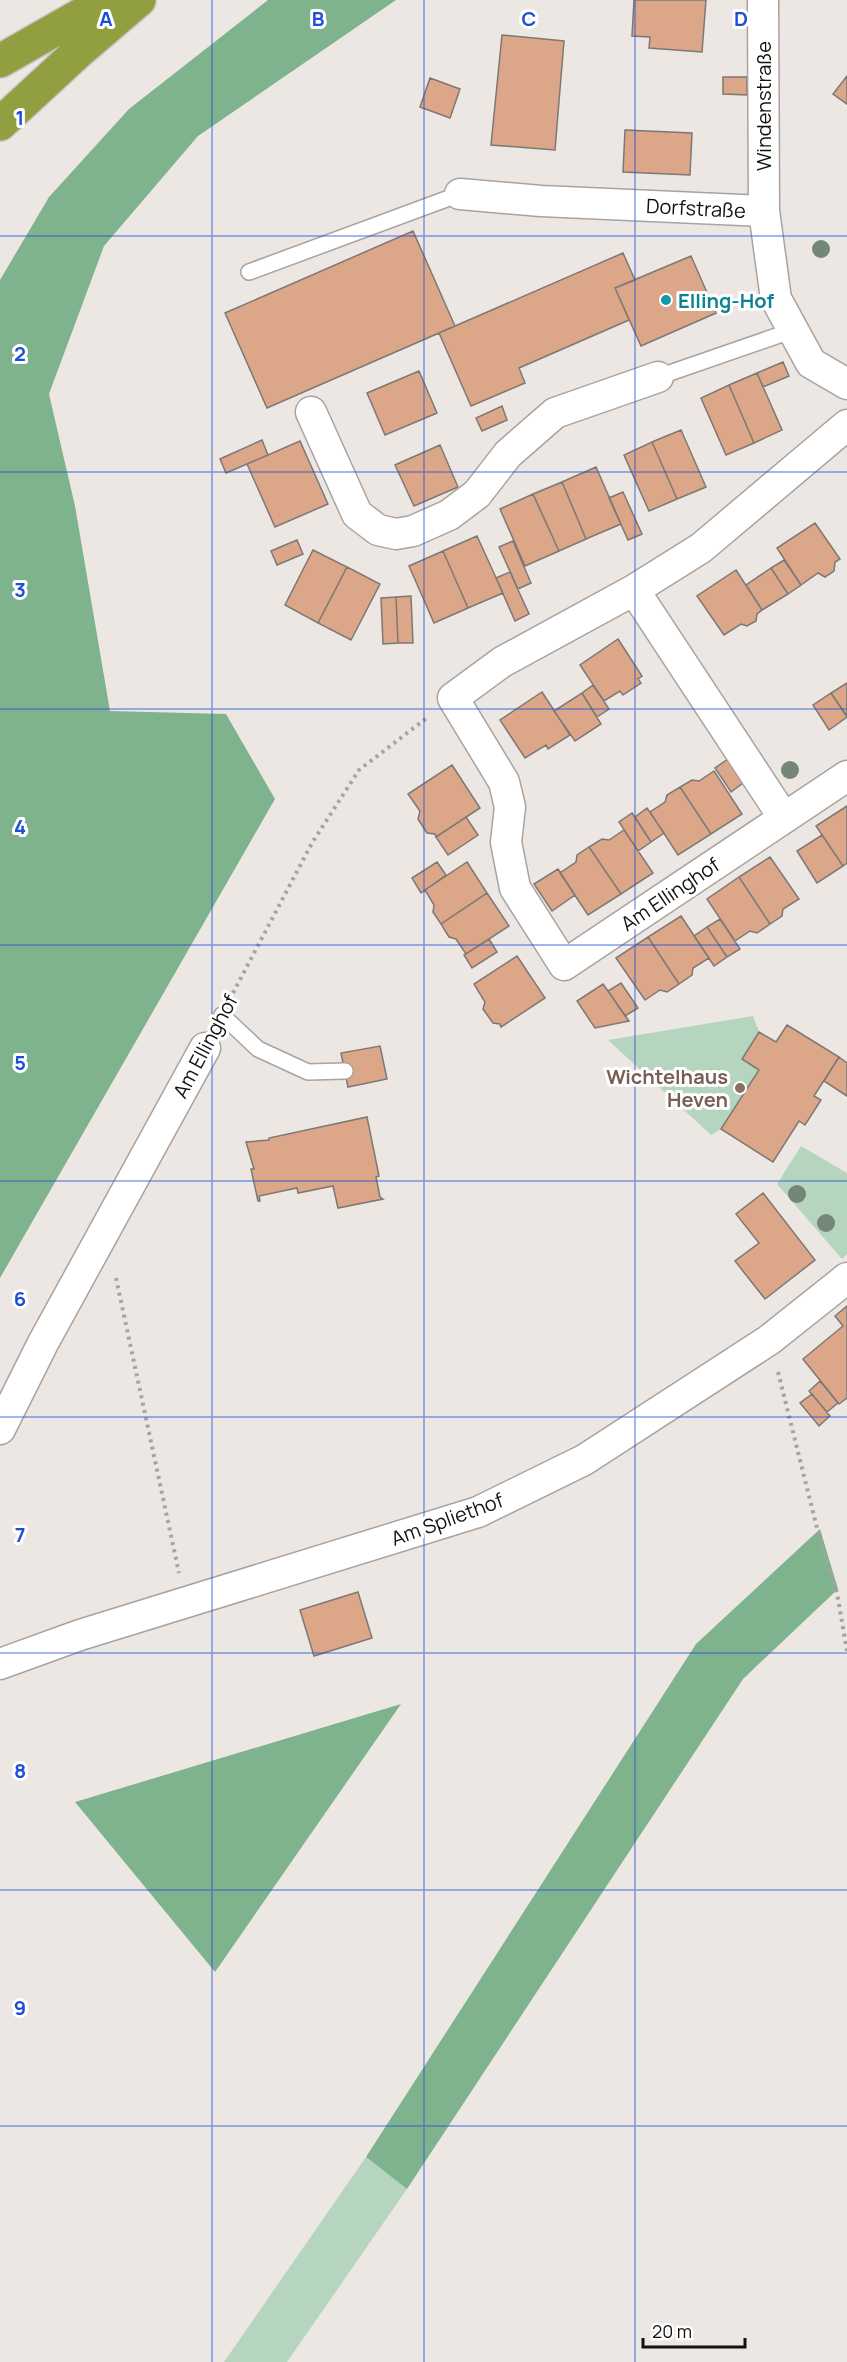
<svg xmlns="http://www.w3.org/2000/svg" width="847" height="2362" font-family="Manrope,sans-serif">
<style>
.green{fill:#b6d5be}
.forest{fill:#7fb38e}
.building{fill:#dca688;stroke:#7d7875;stroke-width:1.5}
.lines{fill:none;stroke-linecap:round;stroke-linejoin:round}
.lane-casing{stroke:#a9a3a0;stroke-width:18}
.street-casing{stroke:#a9a3a0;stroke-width:33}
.highway-casing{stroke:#c6c6c6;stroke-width:36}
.path{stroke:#a8a3a0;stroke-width:4;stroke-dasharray:3 4.5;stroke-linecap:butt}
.lane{stroke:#fff;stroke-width:15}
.street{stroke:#fff;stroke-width:30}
.highway{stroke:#929f41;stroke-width:33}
.tree{fill:#738677}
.grid{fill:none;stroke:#1d4ed8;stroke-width:1.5;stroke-opacity:0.55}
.culture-dot{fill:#0f9aa8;stroke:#fff;stroke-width:2}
.education-dot{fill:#8d6e63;stroke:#fff;stroke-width:2}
.labels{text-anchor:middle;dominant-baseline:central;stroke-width:6;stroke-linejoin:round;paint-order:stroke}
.street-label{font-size:20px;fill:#131110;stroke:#fff}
.culture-label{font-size:20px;font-weight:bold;fill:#0d838f;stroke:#fff;text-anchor:start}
.education-label{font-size:20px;font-weight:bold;fill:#785e54;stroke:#fff;text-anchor:end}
.grid-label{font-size:20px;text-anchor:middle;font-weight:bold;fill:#1d4ed8;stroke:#fff;stroke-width:6;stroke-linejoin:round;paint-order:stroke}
</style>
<rect width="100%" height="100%" fill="#ede7e3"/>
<!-- green -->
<path class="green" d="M753,1016L759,1032L742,1059L759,1070L721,1129L711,1135L608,1040Z
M801,1146L847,1173V1254L842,1259L777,1184Z
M366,2157L407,2189L287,2362H224Z"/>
<!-- forest -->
<path class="forest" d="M268,0H396L198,136L104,246L49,394L75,506L110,711L226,714L275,799L0,1278V280L49,197L129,109Z
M820,1529L838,1589L743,1679L407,2189L366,2157L696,1644Z
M401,1704L215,1972L75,1802Z"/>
<!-- building -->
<path class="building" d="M634,0H706L702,52L649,48L650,37L632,36Z
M502,35L564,41L555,150L491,145Z
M847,76V104L833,94Z
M723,77H747V95L723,94Z
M430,78L460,89L450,118L420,107Z
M625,130L692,133L690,175L623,172Z
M413,231L455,326L267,408L225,313Z
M623,253L635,280L615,288L629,320L519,368L525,383L471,406L439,333Z
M691,256L716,313L641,346L615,288Z
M783,362L789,376L763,387L757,373Z
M419,371L437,413L385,435L367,393Z
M757,373L782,430L754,443L729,385Z
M729,385L754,443L726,455L701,398Z
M502,406L507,420L482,431L476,418Z
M681,430L706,487L677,499L652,442Z
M262,440L268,455L226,473L220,459Z
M300,441L328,504L275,527L247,464Z
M652,442L677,499L649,511L624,455Z
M440,445L458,487L414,506L395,465Z
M596,467L621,524L586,539L562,482Z
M562,482L586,539L559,551L533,494Z
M623,492L642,534L628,540L609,498Z
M533,494L559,551L525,566L500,509Z
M815,523L840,559L835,562L834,571L825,577L818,573L801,585L777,548Z
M477,536L503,593L468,608L443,551Z
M297,540L303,554L277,565L271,551Z
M513,541L531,583L518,589L499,547Z
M313,550L347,567L318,623L285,605Z
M443,551L468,608L434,623L409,566Z
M784,560L801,585L788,594L771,568Z
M347,567L380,584L351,640L318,623Z
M771,568L788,594L762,610L746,585Z
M736,570L762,610L757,614L756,621L747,626L741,624L724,635L697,596Z
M510,572L529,614L515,621L496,578Z
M411,596L413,643H398L396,597Z
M396,597L398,643L383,644L381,598Z
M618,639L642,676L638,679L641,683L623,695L620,691L604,701L580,665Z
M847,683V716L831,693Z
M593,685L609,709L597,717L582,693Z
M542,692L570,735L548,749L546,745L525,758L500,720Z
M582,693L601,724L575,741L554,711Z
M831,693L847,717L829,730L813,705Z
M728,759L743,783L731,792L715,768Z
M452,765L480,808L436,837L435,834L427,833L418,819L420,811L408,794Z
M714,771L742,814L711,834L680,787L692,780L699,781Z
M680,787L711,834L678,855L650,812L665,802L667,795Z
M847,806V863L843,866L816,826Z
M647,808L664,833L651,842L635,817Z
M632,813L651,842L638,851L619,822Z
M466,817L478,835L448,855L436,837Z
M624,830L653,873L621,894L589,847L602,839L609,840Z
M822,835L843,866L817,883L797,851Z
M589,847L621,894L588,915L560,873L576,862L577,855Z
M770,857L799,899L783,909L782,916L770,924L739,877Z
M437,862L446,875L421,893L412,878Z
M467,862L487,893L441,924L433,912L434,905L425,890Z
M558,869L575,895L552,911L534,884Z
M739,877L770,924L757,933L750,931L735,941L707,899Z
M487,893L509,926L466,954L456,939L449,937L441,924Z
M681,916L709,958L693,968L692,975L679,984L648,937Z
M720,919L740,949L727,957L707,927Z
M707,927L727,957L714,966L694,936Z
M648,937L679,984L667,992L660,990L645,1000L616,958Z
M489,939L497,952L472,968L464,955Z
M517,956L545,998L501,1027L500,1024L493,1023L483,1009L485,1002L474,984Z
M621,983L638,1008L625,1016L608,991Z
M603,984L608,991L629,1021L595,1028L577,1001Z
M787,1025L839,1057L814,1096L821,1100L805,1125L799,1121L773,1162L721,1129L759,1070L742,1059L759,1032L776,1042Z
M380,1046L387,1079L348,1087L341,1053Z
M839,1057L847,1063V1096L824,1081Z
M367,1117L379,1176L376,1177L380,1197L383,1199L338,1208L333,1186L298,1193L297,1188L259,1196L260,1201H258L251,1169H254L246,1142L269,1140V1138Z
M763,1193L815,1260L765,1299L735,1261L759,1243L736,1214Z
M847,1306V1398L839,1404L803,1359L843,1326L835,1316Z
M820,1381L838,1403L827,1412L809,1391Z
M812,1394L830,1416L819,1426L800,1403Z
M358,1592L372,1638L314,1656L300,1610Z"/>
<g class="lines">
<defs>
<path id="lane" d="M249,272L460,194
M658,377L791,331
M222,1015L258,1049L308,1072L345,1071"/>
<path id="street" d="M763,0L764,211
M460,194L541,201L764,211L776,299L811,363L847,384
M311,412L357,514L378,530L396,534L413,531L449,515L477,494L508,454L555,413L658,377
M847,425L701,548L634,590L502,662L453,698L504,782L510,807L506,842L515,888L564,965L847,776
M634,590L784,818
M0,1429L43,1343L205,1048
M0,1664L80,1635L478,1512L584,1460L769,1340L847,1278"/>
<path id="highway" d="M0,61L107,0
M0,124L77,53L139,0"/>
</defs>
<!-- lane casing -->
<use href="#lane" class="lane-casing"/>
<!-- street casing -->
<use href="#street" class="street-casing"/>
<!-- highway casing -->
<use href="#highway" class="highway-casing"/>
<!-- path -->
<path class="path" d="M233,993L312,843L359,770L428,717
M116,1278L179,1573
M778,1372L817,1528L837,1593L847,1651"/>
<!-- lane -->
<use href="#lane" class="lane"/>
<!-- street -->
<use href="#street" class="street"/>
<!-- highway -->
<use href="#highway" class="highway"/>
</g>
<!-- trees -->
<g class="tree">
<circle cx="821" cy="249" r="9"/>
<circle cx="790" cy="770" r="9"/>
<circle cx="797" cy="1194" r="9"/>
<circle cx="826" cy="1223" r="9"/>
</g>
<!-- grid -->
<path class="grid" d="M212,0V2362M424,0V2362M635,0V2362M0,236H847M0,472H847M0,709H847M0,945H847M0,1181H847M0,1417H847M0,1653H847M0,1890H847M0,2126H847"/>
<!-- markers -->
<circle class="culture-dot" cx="666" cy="300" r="6"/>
<circle class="education-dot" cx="740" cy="1088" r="6"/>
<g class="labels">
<!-- street labels -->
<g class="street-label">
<text transform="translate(763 106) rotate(-90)">Windenstraße</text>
<text transform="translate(696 208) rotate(3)">Dorfstraße</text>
<text transform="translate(670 894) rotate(-34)">Am Ellinghof</text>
<text transform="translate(205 1046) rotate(-62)">Am Ellinghof</text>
<text transform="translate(447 1519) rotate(-20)">Am Spliethof</text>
</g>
<!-- culture labels -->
<g class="culture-label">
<text x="678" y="300">Elling-Hof</text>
</g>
<!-- education labels -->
<g class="education-label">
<text x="728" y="1076">Wichtelhaus<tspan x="728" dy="23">Heven</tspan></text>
</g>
</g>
<g class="grid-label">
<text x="106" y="26">A</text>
<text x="318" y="26">B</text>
<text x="529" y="26">C</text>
<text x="741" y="26">D</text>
<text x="20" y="125">1</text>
<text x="20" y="361">2</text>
<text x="20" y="597">3</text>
<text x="20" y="834">4</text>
<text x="20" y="1070">5</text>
<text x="20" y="1306">6</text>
<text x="20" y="1542">7</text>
<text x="20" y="1778">8</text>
<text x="20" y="2015">9</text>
</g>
<!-- scale -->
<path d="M643 2338v9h102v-9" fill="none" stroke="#131110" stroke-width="3"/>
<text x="652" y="2338" font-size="18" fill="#131110" stroke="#ffffff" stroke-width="4.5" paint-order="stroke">20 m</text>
</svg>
